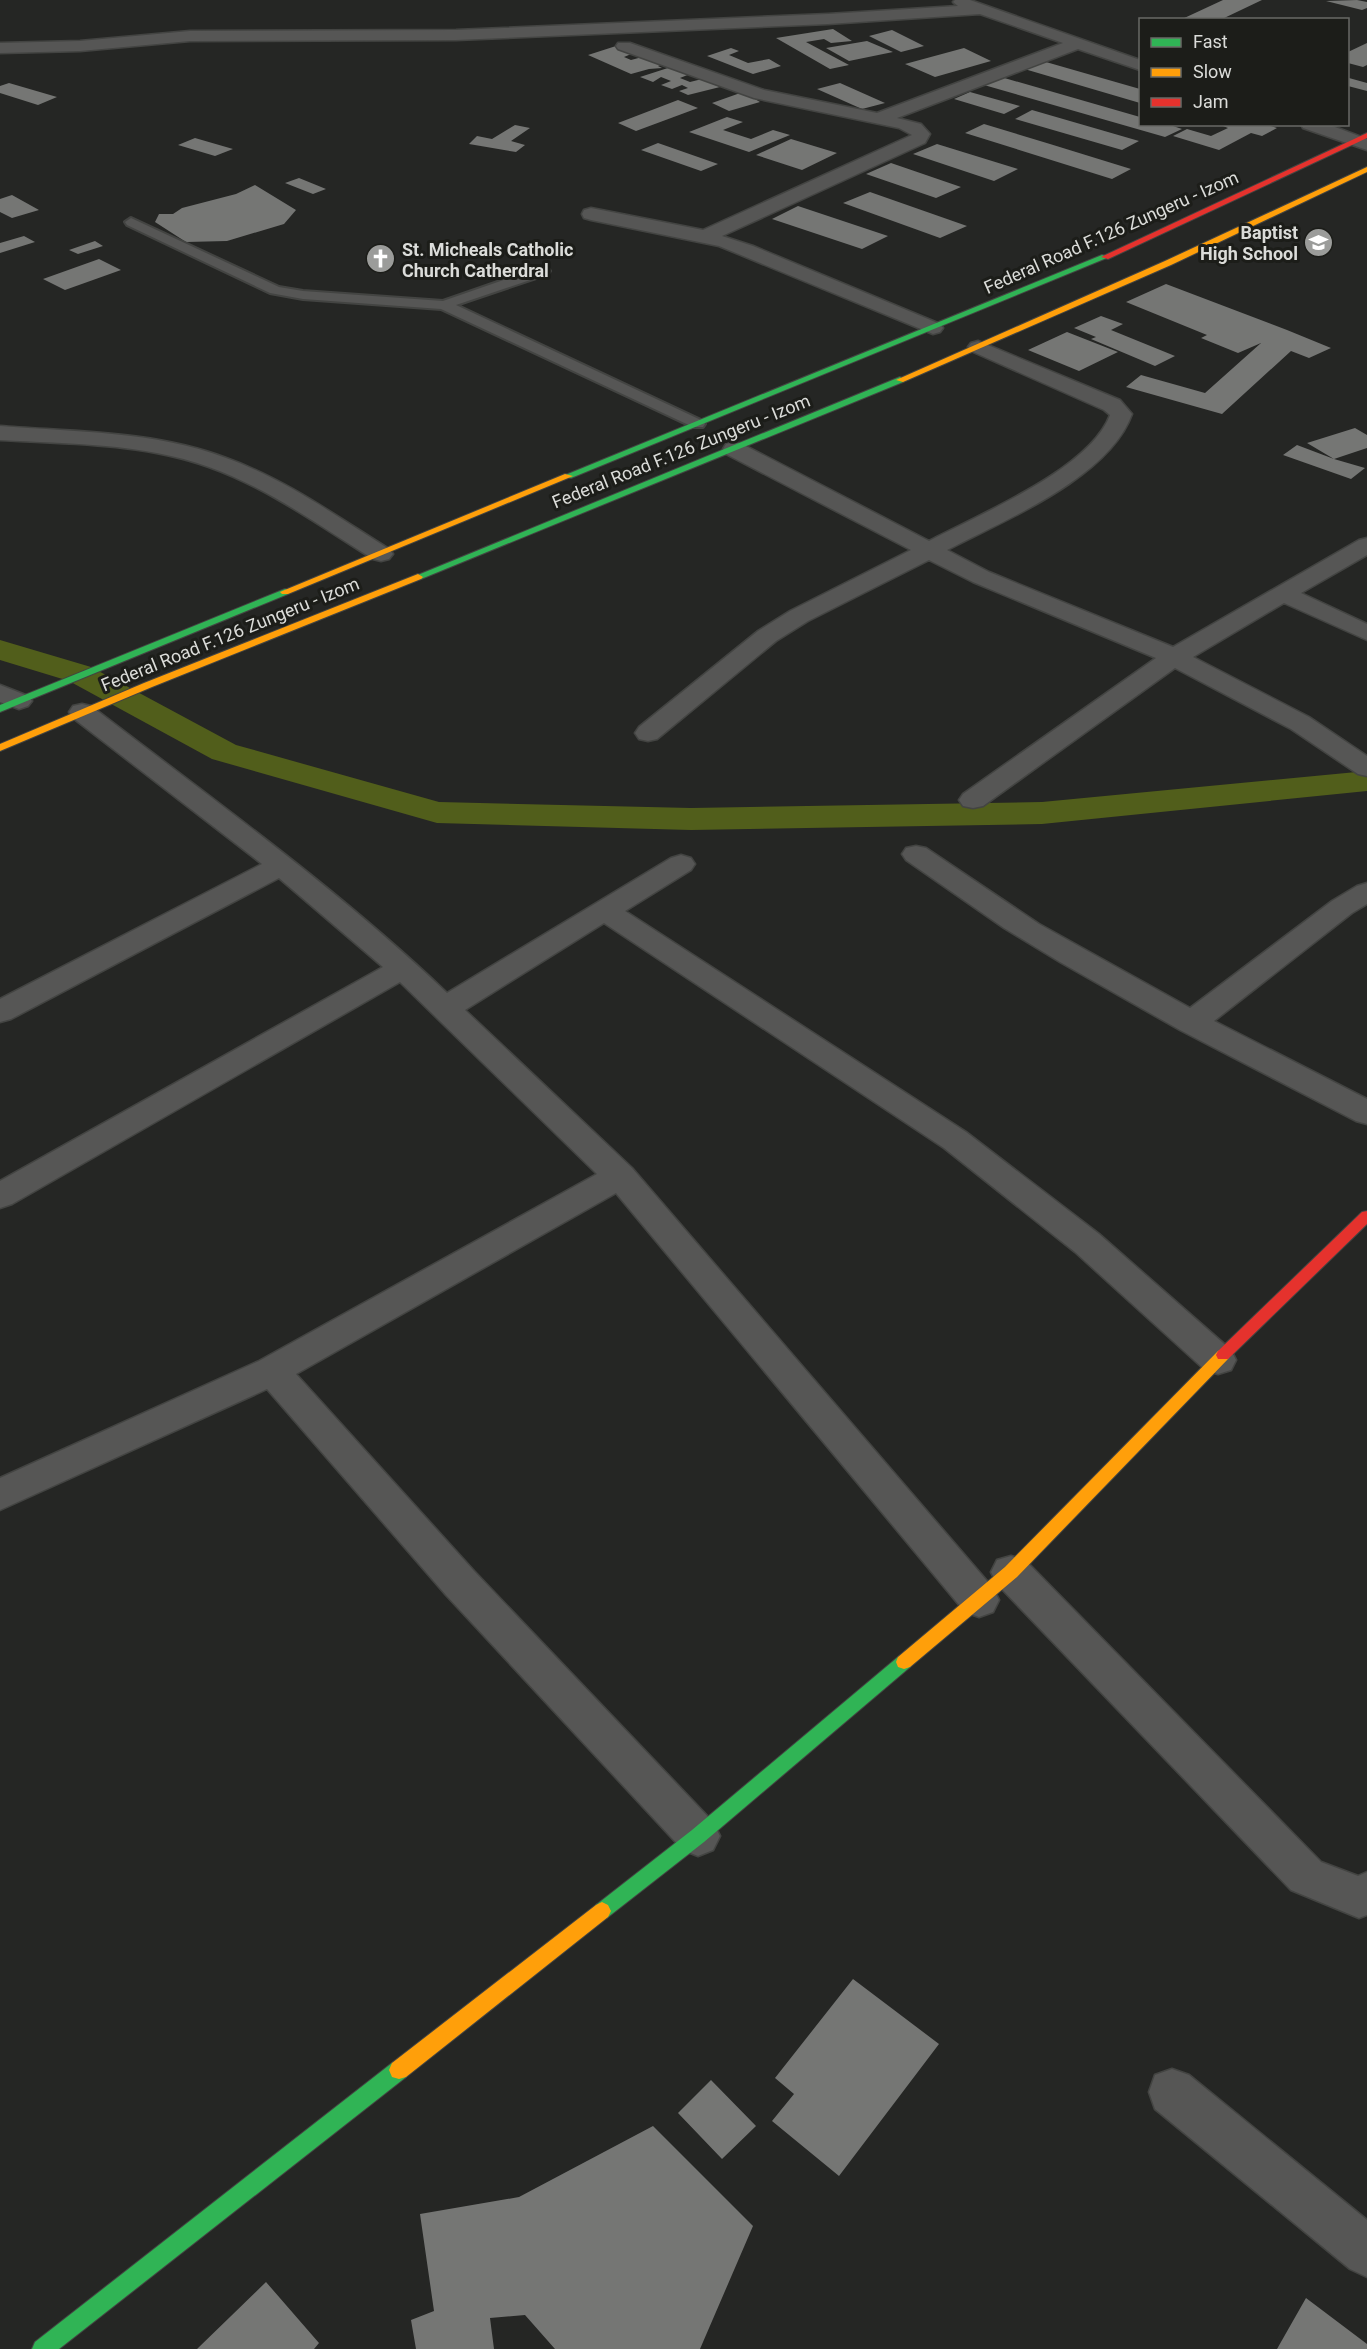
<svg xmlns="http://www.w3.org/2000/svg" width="1367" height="2349" font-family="Roboto,sans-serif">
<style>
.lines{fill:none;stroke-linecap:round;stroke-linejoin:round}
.canal{fill:#515e1b;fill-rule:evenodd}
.building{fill:#757674}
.lane-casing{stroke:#434442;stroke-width:4}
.street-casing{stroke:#434442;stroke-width:3}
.fast-casing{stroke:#434442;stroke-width:2}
.slow-casing{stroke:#434442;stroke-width:2}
.jam-casing{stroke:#434442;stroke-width:2}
.lane{fill:#565655;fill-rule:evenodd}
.street{fill:#565655;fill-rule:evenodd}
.fast{fill:#30b455;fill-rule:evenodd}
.slow{fill:#ff9f0a;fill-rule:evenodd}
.jam{fill:#e5322d;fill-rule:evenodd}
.labels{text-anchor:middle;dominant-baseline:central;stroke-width:6;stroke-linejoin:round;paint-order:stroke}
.far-street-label{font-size:18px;fill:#dbdcd9;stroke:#1c1d19}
.far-poi-label{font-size:18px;font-weight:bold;fill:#dbdcd9;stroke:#1c1d19;text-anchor:end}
</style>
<rect width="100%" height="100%" fill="#252624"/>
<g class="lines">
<!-- canal -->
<path class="canal" d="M0,640L91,667L236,745L439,802L691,808L1042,802L1367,771V791L1042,824L691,830L437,823L212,759L69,681L0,660Z"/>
</g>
<!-- building -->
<path class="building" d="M1223,0H1262L1220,20H1180Z
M1357,0L1367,2V8L1362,10L1326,1Z
M833,29L852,41L831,43L824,39L806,42L849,65L830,69L776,38Z
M892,30L924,46L901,52L869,36Z
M867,41L893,52L849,61L826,48Z
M1367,43V65L1363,67L1348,63V52Z
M616,46L636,52L624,57L631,60L646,56L663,64L658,66L662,68L649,69L631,74L588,55Z
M731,48L739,51L729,55L748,63L769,59L781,66L753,74L707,56Z
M964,48L991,61L935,77L905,64Z
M1039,60L1140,89V103L1021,68Z
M671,67L690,74L680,78L690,82L702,79L720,87L688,95L679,91L688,88L682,85L672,89L661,85L671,81L661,77L653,82L640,77Z
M1001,77L1140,117V124H1167L1182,129L1165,137L984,85Z
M1349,78L1367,83V91L1348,86Z
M9,83L57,97L38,105L0,93V86Z
M840,83L885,103L862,109L817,89Z
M743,92L760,102L729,111L712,103Z
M970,92L1020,106L1004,114L954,99Z
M678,100L698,108L636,131L618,123Z
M1032,110L1139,141L1122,150L1015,119Z
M727,117L743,122L723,130L751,139L773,130L790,135L749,152L689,132Z
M984,124L1050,144L1131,169L1112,179L965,133Z
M1218,124H1264L1277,128L1262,136L1251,133L1219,150L1173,136L1187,129L1211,136L1228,128Z
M515,125L530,128L511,141L525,145L516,152L469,144L477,136L492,139Z
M195,138L233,149L215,156L178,145Z
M791,139L837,153L802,170L756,155Z
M658,143L718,164L701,171L641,150Z
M937,144L1018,169L994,181L913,154Z
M891,163L961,187L936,198L866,174Z
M299,178L326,189L313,194L285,183Z
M255,185L296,210L284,224L227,241L186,242L155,222L159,214H173L182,208L236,194Z
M870,192L967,226L940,238L843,203Z
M12,195L39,210L12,218L0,212V199Z
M798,206L888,236L862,249L772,219Z
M24,236L35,242L0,253V243Z
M95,241L103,246L78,254L69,250Z
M99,259L121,270L65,290L43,279Z
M1166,284L1287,330L1331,348L1309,358L1291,351L1222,414L1126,387L1141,375L1205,393L1261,343L1238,353L1201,338L1207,335L1126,302Z
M1101,316L1123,324L1111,330L1175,356L1155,366L1091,339L1096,337L1074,328Z
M1067,332L1118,352L1079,371L1028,350Z
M1355,428L1367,435V448L1334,459L1365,468L1351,479L1283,455L1297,445L1334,459L1307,443Z
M853,1979L939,2044L839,2176L772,2121L794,2094L775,2078Z
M711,2080L756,2126L722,2159L678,2113Z
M653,2126L753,2226L700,2349H555L525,2315L490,2318L494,2349H416L411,2320L434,2311L420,2214L519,2197Z
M266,2282L319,2343L314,2349H197Z
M1306,2298L1367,2344V2349H1277Z"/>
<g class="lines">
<defs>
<path id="lane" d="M131,218L279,287L303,291L443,301L538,268H548L550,271L548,274L456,305L703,421L705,424L703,427H693L441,309L303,299L270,293L127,225L125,222Z"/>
<path id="street" d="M955,0H970L1140,60V70L1078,49L897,118L921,124L930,134L925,143L722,236L753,246L940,324L943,328L940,332L933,334L719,246L591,220L584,218L582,214L584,210L591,208L703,230L912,135L899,128L754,98L618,49L616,46L618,43H630L764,90L877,113L1063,43L980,14L828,24L456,40L190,41L80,51L0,53V43L80,41L190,31L456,30L828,14L958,6L953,2Z
M1301,124H1327L1367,139V150L1303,128Z
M978,341L1120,400L1132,414C1109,478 1004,520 947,550L989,572L1173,647L1359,540L1367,538V555L1301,593L1367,624V640L1284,603L1193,657L1309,717L1367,756V776L1358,774L1291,729L1175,668L983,806L973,808L963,806L959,800L963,794L1156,658L973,582L929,560L808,621L776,641L657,739L648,741L639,739L635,733L639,727L758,631L790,611L911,550L726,454L723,449L726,444L734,442L742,444L929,541C980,514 1090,469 1110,415L1104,410L971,351L968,347L971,343Z
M0,426C75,432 155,431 226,458C285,479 336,516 389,549L393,554L389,559L381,561L373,559C320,526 268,488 209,467C143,443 69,444 0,440Z
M0,685L28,696L32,701L28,706L19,709L0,702Z
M82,704L91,706C212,799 337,888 447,993L671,858L681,855L691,858L695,864L691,870L625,911L966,1132L1099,1234L1231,1350L1236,1360L1231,1370L1218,1374L1205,1370L1075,1252L944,1148L604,923L465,1010L632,1168L993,1588L999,1600L993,1612L979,1617L965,1612L616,1193L296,1374L474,1571L713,1822L720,1836L713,1850L698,1856L683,1850L446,1595L267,1389L0,1510V1478L259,1361L597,1174L400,982L12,1204L0,1208V1181L383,967L279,878L11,1019L0,1022V999L262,864L73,718L69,712L73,706Z
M916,846L926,848L1039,924L1190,1008L1332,901L1357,886L1367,883V904L1352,913L1214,1021L1367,1099V1124L1356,1121L1180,1030L1060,962L1004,928L906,860L902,854L906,848Z
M1011,1556L1025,1560L1321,1862L1358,1876L1367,1872V1915L1359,1918L1291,1890L997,1584L991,1572L997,1560Z
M1172,2069L1189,2075L1367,2220V2277L1350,2269L1155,2109L1149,2092L1155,2075Z"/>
<path id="fast" d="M1102,255L1109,257L571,478L563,476Z
M900,377L904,380L903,382L421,579L413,577Z
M285,589L288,590V594L0,712V705Z
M904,1655L910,1657L912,1662L910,1667L704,1842L608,1917L602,1920L596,1917L593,1911L596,1905L692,1830L898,1657Z
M399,2061L406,2063L409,2070L406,2077L59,2349H32L35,2342L392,2063Z"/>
<path id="slow" d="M1367,167V172L1171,265L903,382L896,380L1165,261Z
M565,474L573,476L288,594H282L280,592Z
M418,574L423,577L421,579L152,687L0,751V744L144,683Z
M1223,1349L1228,1351L1230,1355L1228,1359L1017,1577L910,1667L904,1669L898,1667L896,1662L898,1657L1005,1567L1218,1351Z
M602,1902L608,1905L611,1911L608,1917L406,2077L399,2079L392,2077L389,2070L392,2063L596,1905Z"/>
<path id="jam" d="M1367,133V138L1108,259L1101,257Z
M1367,1211V1224L1228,1359H1218L1216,1355L1218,1351L1362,1212Z"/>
</defs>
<!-- lane casing -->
<use href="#lane" class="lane-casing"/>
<!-- street casing -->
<use href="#street" class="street-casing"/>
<!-- fast casing -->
<use href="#fast" class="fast-casing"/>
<!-- slow casing -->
<use href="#slow" class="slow-casing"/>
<!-- jam casing -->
<use href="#jam" class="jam-casing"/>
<!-- lane -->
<use href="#lane" class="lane"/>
<!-- street -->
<use href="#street" class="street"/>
<!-- fast -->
<use href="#fast" class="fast"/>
<!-- slow -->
<use href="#slow" class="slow"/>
<!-- jam -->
<use href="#jam" class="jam"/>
</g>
<!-- icons -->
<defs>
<symbol id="school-disc" viewBox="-11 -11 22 22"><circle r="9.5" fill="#9b9c9a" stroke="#1c1d19"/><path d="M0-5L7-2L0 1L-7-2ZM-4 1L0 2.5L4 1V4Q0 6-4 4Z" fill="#fff"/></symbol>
<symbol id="church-disc" viewBox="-11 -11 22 22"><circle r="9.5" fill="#9b9c9a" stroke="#1c1d19"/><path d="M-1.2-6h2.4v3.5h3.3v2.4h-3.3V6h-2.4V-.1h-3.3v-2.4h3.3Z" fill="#fff"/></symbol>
</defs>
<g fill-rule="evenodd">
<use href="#school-disc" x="1302" y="226" width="33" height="33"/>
<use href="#church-disc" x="364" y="242" width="33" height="33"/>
</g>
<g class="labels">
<!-- far-street labels -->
<g class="far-street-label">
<text transform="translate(1111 232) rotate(-24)">Federal Road F.126 Zungeru - Izom</text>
<text transform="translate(681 451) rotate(-22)">Federal Road F.126 Zungeru - Izom</text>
<text transform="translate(230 634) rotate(-22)">Federal Road F.126 Zungeru - Izom</text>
</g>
<!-- far-poi labels -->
<g class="far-poi-label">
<text x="1298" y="232">Baptist<tspan x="1298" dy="21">High School</tspan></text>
<text x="402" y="249" text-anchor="start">St. Micheals Catholic<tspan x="402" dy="21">Church Catherdral</tspan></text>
</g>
</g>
<!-- legend -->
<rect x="1139" y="18" width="210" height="108" fill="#1c1d19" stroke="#686966" stroke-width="1.5"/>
<rect x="1151" y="38" width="30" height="9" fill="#30b455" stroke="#686966" stroke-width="1.5"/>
<text x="1193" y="48" font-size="18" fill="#dbdcd9">Fast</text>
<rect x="1151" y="68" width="30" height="9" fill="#ff9f0a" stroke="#686966" stroke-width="1.5"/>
<text x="1193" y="78" font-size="18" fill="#dbdcd9">Slow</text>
<rect x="1151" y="98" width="30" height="9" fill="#e5322d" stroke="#686966" stroke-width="1.5"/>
<text x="1193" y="108" font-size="18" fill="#dbdcd9">Jam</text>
</svg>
